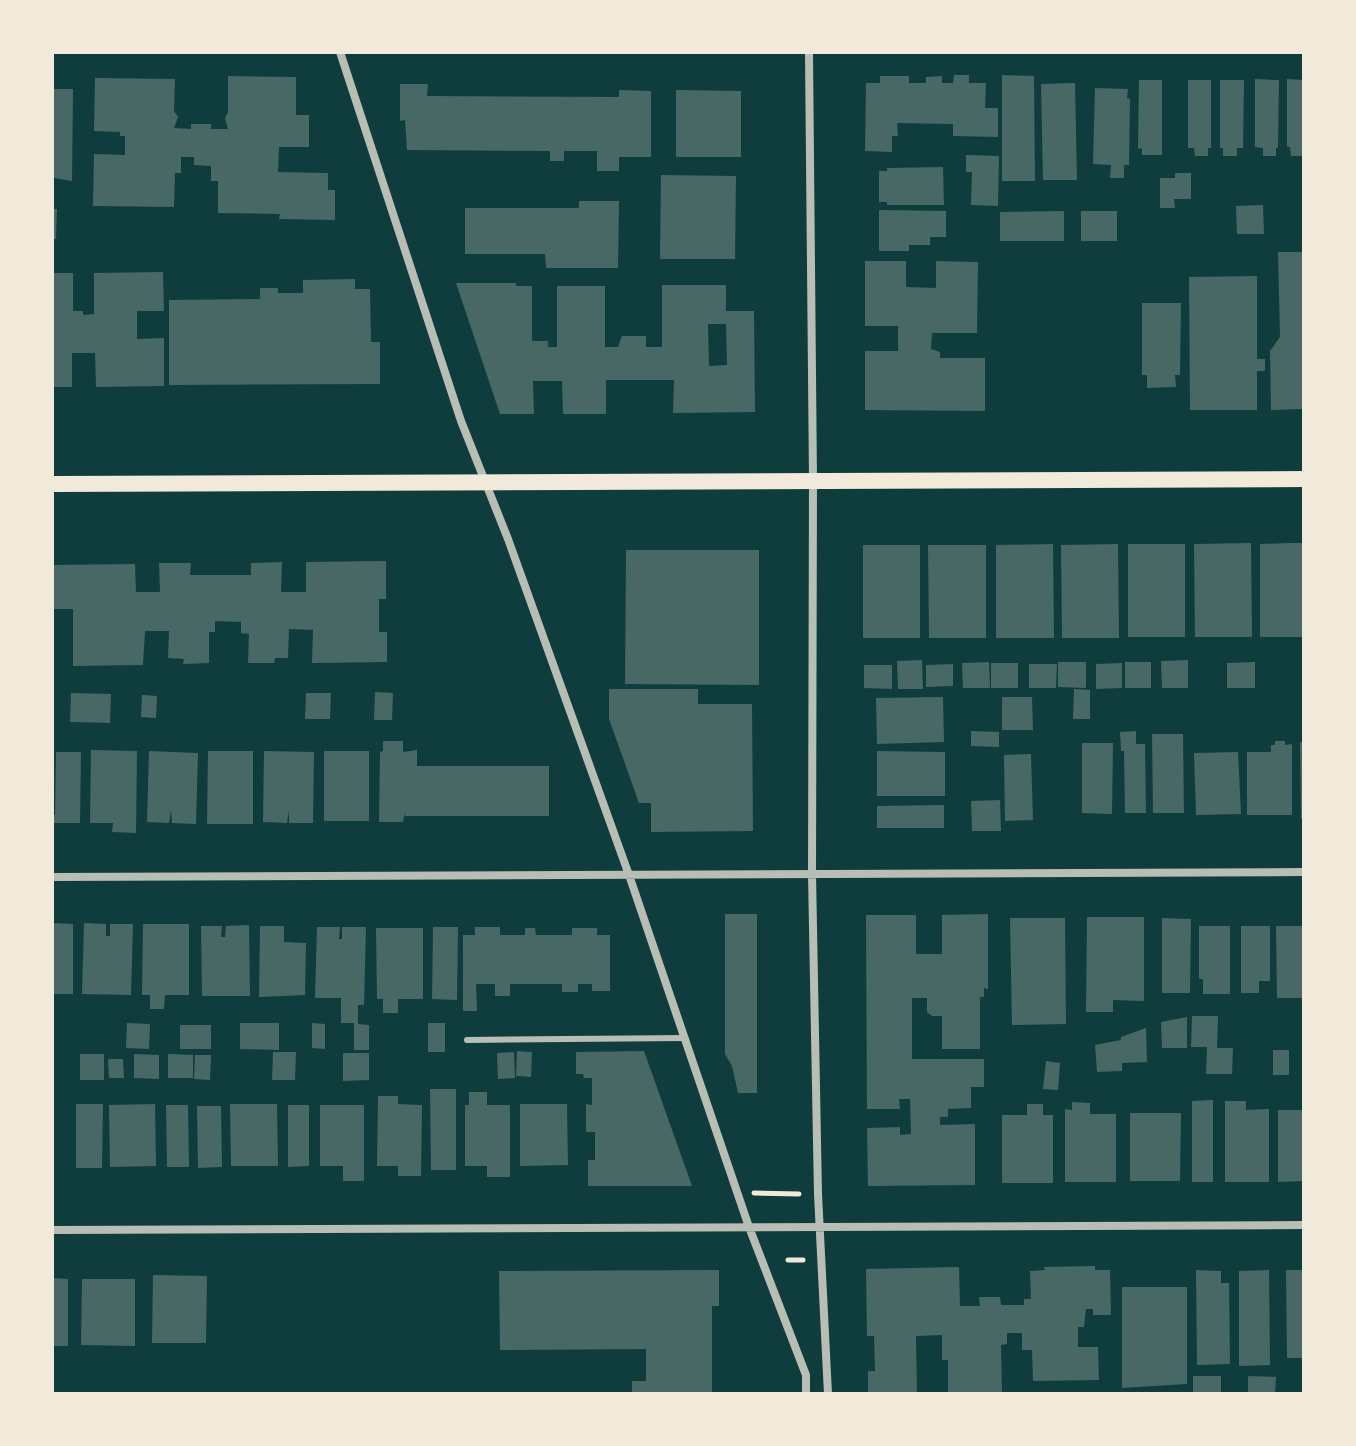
<svg xmlns="http://www.w3.org/2000/svg" width="1356" height="1446" font-family="Helvetica,sans-serif">
<style>
.building{fill:#486865;fill-rule:evenodd}
.lines{fill:none;stroke-linecap:round;stroke-linejoin:round}
.path{stroke:#f1e9da;stroke-width:5}
.service{stroke:#b8beb3;stroke-width:6}
.minor{stroke:#b8beb3;stroke-width:8}
.secondary{stroke:#f1e9da;stroke-width:16}
</style>
<rect width="100%" height="100%" fill="#0f3d3e"/>
<!-- building -->
<path class="building" d="M954,75H969V83H986L985,108H998V137L953,136V124L897,123L898,136H892V152L865,151L866,83H880V76H909V83H926V77L942,76V83H953Z
M1002,75L1034,76L1035,181H1002Z
M228,76L296,77V115H309V147H279L278,172L328,173V190H335V220L279,219L280,214L218,213V181H211V166L194,165V157H181V173H175L174,207L93,206L94,154L125,155V136H120V132L94,131L95,78L175,79L174,111L178,117L174,128L191,129V124H211V129H228L225,118L228,112Z
M1255,79L1279,80L1278,148H1276V156H1263V148L1255,147Z
M1287,79L1304,80V156H1291L1290,147H1287Z
M1139,80H1162V155H1142V148L1138,149Z
M1188,80H1211V148H1208V156H1195L1194,148H1188Z
M1220,80H1244L1243,148H1237V156H1223V148H1220Z
M1075,83L1077,180H1043L1041,84Z
M400,84H428L427,96L619,97V90L651,91V157H619V171H597V151H564V161H550V151L407,150L405,120L400,121Z
M1095,88L1128,89L1127,98L1130,99L1129,165H1124V178H1110L1111,165L1093,164Z
M52,89H73L72,181L54,178Z
M676,90L741,91V157H676Z
M966,155L999,156L998,206L971,205L972,172H966Z
M943,167L944,205H887V202H879V171H887V168Z
M1175,173H1191V199H1174L1175,208H1160V178H1175Z
M661,175L736,176L735,259H660Z
M579,201H619L618,268H546L545,254H465V208H579Z
M1263,205L1264,234H1237L1236,206Z
M52,209H57L56,239H52Z
M879,210L946,211V237H930V245H909V251H879Z
M1064,211V241H1000V212Z
M1081,211H1117V241H1081Z
M1278,252H1304V409L1271,410L1270,351L1280,337Z
M865,261H906V287L936,288V261L978,262L977,333H932L931,349L940,352V358H985V411L865,410V351H898V326H865Z
M163,272L164,311H137V339L164,338V386L96,387L95,353H72V387H52V273H73V311H83V315L94,314V273Z
M1257,276V359H1265V371H1257V410H1190L1189,277Z
M355,279V289H370L371,342H380V384L169,385V300L260,299V288H278V293H303V280Z
M456,283H516V286H532V341H548V347H557V286H605V347H618L622,336H646V347H662V285H726V311H754L755,412L673,413L674,380H606V414H563L562,381H533L534,414H500ZM708,324H726L727,365L709,366Z
M1142,303H1181L1180,375H1175L1176,387L1147,388V375H1142Z
M1251,543L1252,637H1195L1194,544Z
M1289,543H1304V637H1260V544Z
M1053,544L1054,638H996V545Z
M1118,544L1119,638H1062L1061,545Z
M1128,544H1185V637H1128Z
M863,545H920V638H863Z
M928,545H986V638H929Z
M626,550H759V685L625,684Z
M386,561V599H379V632H387V662L312,663L313,630L289,629L288,658H275L274,663H248L249,634L241,633V622L215,621V632H209V663L183,664L184,659L168,658L169,631H145L143,665L73,666V609H52V565L135,564L136,592H160L159,563H191L190,575H251V563L282,562L281,592H306V562Z
M922,660L923,689H898L897,661Z
M1188,660V688H1162L1161,661Z
M989,662L990,688H963L962,663Z
M1058,662H1086V688L1058,687Z
M1125,662H1151V688H1125Z
M1255,662V688H1227V663Z
M991,663H1018V688H991Z
M1122,663V688L1096,689V664Z
M953,664V686L926,687V665Z
M1029,664H1057L1056,688H1029Z
M864,665H892V689L864,688Z
M609,689H698V704H752L753,831L651,832V803H639L609,719Z
M1074,689L1090,690V719H1073Z
M375,692L393,693L392,720H374Z
M71,693L111,694L110,723L70,722Z
M306,693H331L330,719H305Z
M142,695L157,696L156,718L141,717Z
M943,697L944,742L877,744L876,698Z
M1002,697H1032L1033,730H1002Z
M971,731L999,732V747L971,746Z
M1136,731V744H1145L1146,813H1125L1124,751H1121L1120,732Z
M1152,734H1183L1184,813H1153Z
M383,741H403V752L417,750V766H549V816H405V812L403,822H379L380,752L383,751Z
M1275,741H1285V745L1292,744V815H1247V752H1271V745H1275Z
M1300,742H1304V818L1301,819Z
M1082,743H1113L1112,814L1082,813Z
M91,750L137,751L136,833L112,832L113,823H90Z
M149,751L198,753L196,824L172,823L171,810L169,823L147,822Z
M208,751H253V824H207Z
M264,751L314,752L313,823H289V810L287,823L263,822Z
M324,751H369V821H324Z
M877,751L945,752V796H877Z
M56,752H81L80,823H52V815H55Z
M1238,752L1241,814L1196,815L1194,753Z
M1031,754L1033,820L1005,821L1004,755Z
M1000,800L1001,831H972L971,801Z
M944,805V828H877V806Z
M725,914H757V1093H738L732,1066L725,1054Z
M988,914V989L984,988V997H980V1049H942V1016H932L927,1012V998H912V1059H984V1087H971V1108L948,1109V1117H940V1125L975,1124V1185L868,1186L867,1128L900,1127V1135L911,1134L910,1099H899L900,1109H867L866,915H916V954H942V915Z
M1087,917H1144V1001L1113,1000V1012H1086Z
M1010,918H1065L1066,1024L1012,1025Z
M1162,918L1191,919L1190,993H1162Z
M52,923L73,924V994H52Z
M84,923L106,924V936H110V924H133L131,995L82,994Z
M143,924H189V995H165L164,1009H150V995H142Z
M249,925L250,996H202L201,926H222L221,937H225L226,926Z
M260,926H284V942L306,943L305,995L259,997Z
M1199,926H1230V994H1203V979H1199Z
M1241,926H1270V981H1259V993H1241Z
M1276,926H1304V998H1277Z
M317,927H340L339,939H342V927H366L364,1005H358V1024L369,1025V1050H354V1023H341V998H315Z
M433,927H458L457,1000L432,999Z
M475,927H500V935H525V928H535L536,935H572V928H597V935H610V991H592V984H578V992H562V984H510V996H495V984H476L477,1011H463V935H475Z
M376,928H423V999H398V1013H383V999H377Z
M1192,1016H1218L1217,1048H1233L1232,1074H1206L1207,1047H1191Z
M1187,1017V1048H1162L1161,1022Z
M127,1023L150,1024L149,1049L126,1048Z
M240,1023H279V1050L240,1049Z
M312,1023L325,1024V1049L312,1048Z
M428,1023H445V1052H428Z
M180,1025H211V1049H180Z
M1146,1028L1147,1062L1122,1063V1071L1097,1072L1095,1045L1121,1040V1037Z
M1273,1050H1289V1075H1273Z
M517,1051L532,1052L531,1077L516,1076Z
M644,1051L692,1186H588V1160H595V1132H586V1104L592,1105V1078H584L583,1074H576V1052Z
M273,1052H296L295,1080H272Z
M514,1052L515,1078L498,1079L497,1053Z
M343,1053H369V1080L343,1081Z
M80,1054H104V1080H80Z
M134,1054L159,1055V1079L134,1078Z
M168,1054L193,1055V1078H168Z
M195,1055H211L210,1080L194,1079Z
M108,1059H123L124,1078H109Z
M1046,1061L1060,1063L1058,1090L1043,1089Z
M430,1089H456V1170H431Z
M469,1092H487V1105H510V1177H487V1166H465V1105H469Z
M378,1096H398V1104L422,1105L421,1176H398V1166H377Z
M1213,1100V1182H1192V1101Z
M1225,1101H1246V1110L1269,1109V1182H1225Z
M1072,1102L1090,1103V1114H1116V1182H1065V1109L1072,1110Z
M76,1104H103L102,1168H76Z
M155,1104L156,1166L110,1167L109,1105Z
M230,1104H277L278,1166H231Z
M520,1104H567L568,1165L520,1166Z
M1027,1104H1043V1115H1053V1183H1002V1115H1027Z
M166,1105H188L189,1167H167Z
M288,1105H309V1166L288,1167Z
M320,1105H364V1181H343V1166H320Z
M197,1106H221L222,1167L198,1168Z
M1278,1110H1304V1181L1278,1182Z
M1130,1113H1181L1180,1181H1130Z
M1095,1266V1270H1110L1111,1315H1093V1309H1086L1084,1327H1078V1347H1098L1099,1380L1033,1381L1032,1350H1022V1333H1007V1344L1001,1345L1002,1394H948V1360H942V1335L916,1336L917,1394H868V1371H875L874,1336H867L866,1269L959,1267L960,1306H980L979,1297H1000L1001,1305H1024V1299H1031L1030,1271L1045,1270L1044,1267Z
M719,1270V1306H712V1394H632V1381H646V1349L500,1350L499,1271Z
M1196,1270L1221,1271V1283H1229L1230,1364L1197,1365Z
M1269,1270L1270,1365L1239,1366V1271Z
M1286,1270H1304V1358H1287Z
M153,1275L207,1276L206,1343H152Z
M52,1278L68,1279V1346H52Z
M82,1279H135V1346L81,1345Z
M1122,1287H1187V1384L1122,1388Z
M1193,1376H1221V1394H1193Z
M1248,1376L1276,1377L1275,1394H1248Z"/>
<g class="lines">
<!-- path -->
<path class="path" d="M754,1193L799,1194
M788,1260H803"/>
<!-- service -->
<path class="service" d="M467,1040L685,1038"/>
<!-- minor -->
<path class="minor" d="M340,52L461,421L508,539L629,875L749,1227L806,1375V1394
M809,52L813,481L812,874L818,1194L828,1394
M52,877L1304,872
M52,1230L1304,1225"/>
<!-- secondary -->
<path class="secondary" d="M52,484L1304,479"/>
</g>
<!-- border -->
<rect width="1356" height="1446" fill="none" stroke="#f1e9da" stroke-width="108"/>
</svg>
